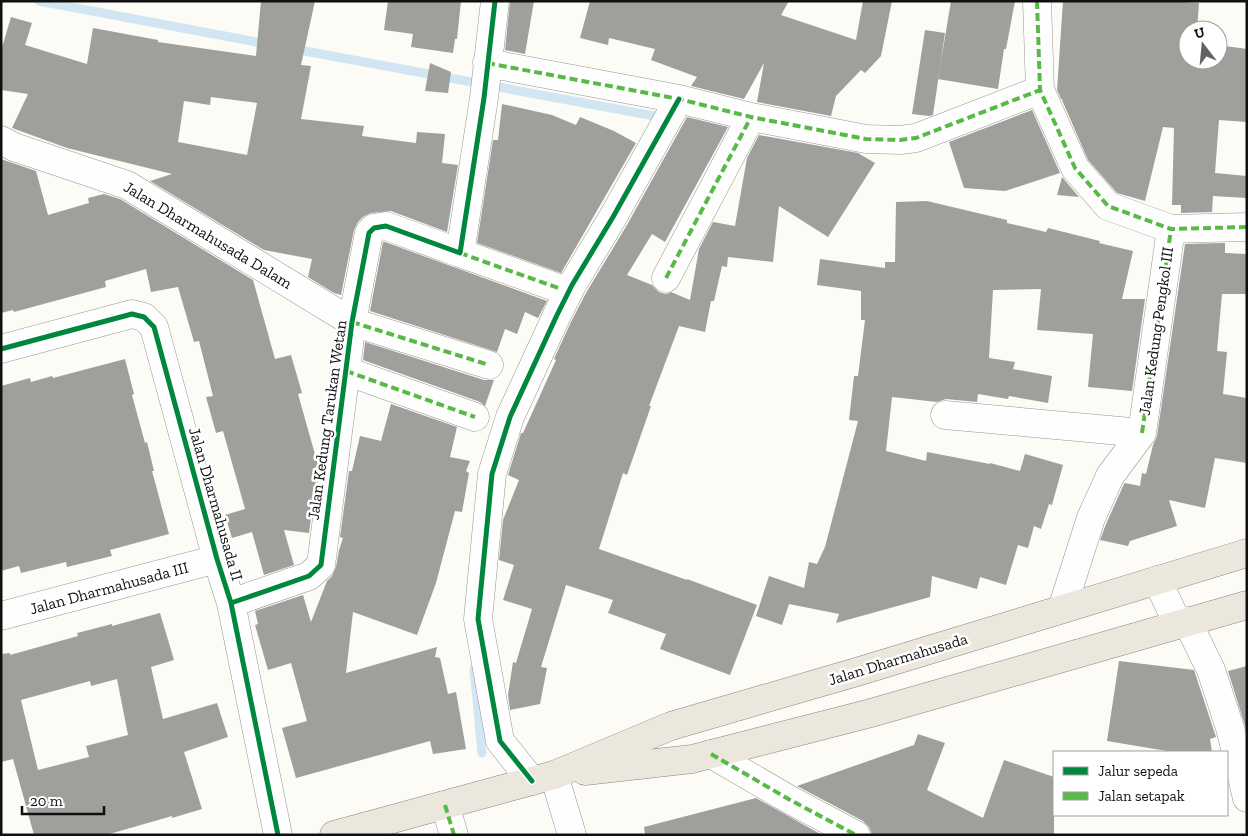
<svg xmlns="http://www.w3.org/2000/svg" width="1248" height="836" font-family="'Zilla Slab',serif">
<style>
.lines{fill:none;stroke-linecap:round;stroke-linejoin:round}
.stream{stroke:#d1e6f2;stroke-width:9}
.building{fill:#a09f9b;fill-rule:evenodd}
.street-casing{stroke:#969694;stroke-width:29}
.primary-casing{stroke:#848381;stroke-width:29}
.street{stroke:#fffefe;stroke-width:28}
.primary{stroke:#ebe7dc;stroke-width:28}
.quiet{stroke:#58b947;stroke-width:4;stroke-dasharray:8 4;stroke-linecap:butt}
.cycleway-casing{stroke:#fff;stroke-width:8}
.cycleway{stroke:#00873e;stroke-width:5}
.labels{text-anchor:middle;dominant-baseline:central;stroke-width:5;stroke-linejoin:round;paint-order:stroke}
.street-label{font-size:16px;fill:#101010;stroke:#fff}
</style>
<rect width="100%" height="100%" fill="#fcfbf6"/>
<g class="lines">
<!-- stream -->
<path class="stream" d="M39,1L267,44
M294,49L665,118
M474,669L482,753"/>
</g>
<!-- building -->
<path class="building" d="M261,1H315L301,65L311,66L301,119L364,126L362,136L416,143L417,132L445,134L442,163L458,165L447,232L391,211L371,213L363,217L358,222L354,230L341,295L334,293L308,277L312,259L264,250L150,181L172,174L67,148L12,128L28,94L1,90V51L11,17L32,23L25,45L87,64L93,28L158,40V42L256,56ZM211,97L257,103L247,155L178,142L184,101L210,105Z
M388,1H461L457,39H455L453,53L411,47L413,34L384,30Z
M510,1H534L525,54L505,50Z
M590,1H789L781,15L856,40L863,1H892L881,56L865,73L861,70L836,96L831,116L757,102L764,63L744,99L691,86L697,77L651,60L655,49L609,38L608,45L580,38Z
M951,1H1015L1006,49H1004L998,89L938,79Z
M1063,1H1171L1199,3L1197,30H1188V60H1218V45L1247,49V122L1219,120L1215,173L1247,176V198L1213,196L1212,212L1181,213V205H1172L1174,128L1163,127L1145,201L1117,193L1088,160L1062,100H1063L1061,99L1057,90Z
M925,30L945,33L933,115L929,116L912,114Z
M430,63L451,72L448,93L425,91Z
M502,104L552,115L576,125L580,117L614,131L636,143L561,273L477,243L493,140H498Z
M1032,110L1060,173L1005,191L964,188L949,142Z
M687,117L728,127L665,242L652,234L627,275L652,285L659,292L666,294L671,292L690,300L699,249L713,222L735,226L747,158L759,135L858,153L875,163L828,237L779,206L773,262L728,257L727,267L722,266L714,301H711L705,332L679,326L649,406H651L627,475L623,473L599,549L687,580V579L757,605L730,675L660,649L666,634L608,613L613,600L566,585L541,667L547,668L540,704L510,710L508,695L513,662L516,663L532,609L503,600L514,565L499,560L503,520L519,480L508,475L521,433H523L556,360L554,359L571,322L586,293L627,225Z
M1,159L36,171L48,215L89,203L88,198L104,194L120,199L253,280L275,359L291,355L302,393L298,394L318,465L309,533L284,530L294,565L264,575L252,532L232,538L225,515L245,509L223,431L216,433L206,397L213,396L199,341L194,342L178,287L151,292L146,269L105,281L106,287L14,312L13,310L1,313Z
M1062,177L1063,178L1079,197L1057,195Z
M927,201L1007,220V223L1046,232L1048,228L1100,241L1099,243L1133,251L1122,299H1145L1132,391L1088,387L1093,334L1037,330L1041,289L993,290L989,358L1015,362L1013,369L1052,376L1048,403L1009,396L1008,399L978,394L977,402L946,399L937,402L892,397L886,451L926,461L927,452L990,464V463L1020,471L1025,454L1063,465L1052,505L1049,504L1041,529L1034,526L1028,548L1018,545L1006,585L980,577L977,589L932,576L930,597L836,623L839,614L789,604L782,625L756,616L769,576L804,588L809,562L817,564L825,547L858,421L849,420L854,376H858L865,320H861V291L817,285L820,259L885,268V262H895L896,202Z
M383,242H385L547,301L538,318L525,312L517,334L505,329L497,352L370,311Z
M1225,243V253L1246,254V294H1222L1217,351L1227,352L1223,394L1247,398V463L1215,458L1205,508L1169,500L1177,526L1130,541L1128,546L1100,540L1106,524L1124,484L1125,483L1140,486L1142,473L1146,474L1153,445L1157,436L1185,244Z
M365,342L484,380H494L485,406L480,402L363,360Z
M125,359L134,394L132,395L145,443L147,442L154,471H152L169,534L110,550L112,556L67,567L66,562L21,573L19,566L1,571V386L30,378L31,382L52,376L53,378Z
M391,404L457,427L450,457L470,461L466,471L469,473L462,512L455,511L436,583L417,635L353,612L346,673L437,647L435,657L440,658L448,694L456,692L466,749L433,754L430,741L296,778L282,728L307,721L291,663L268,670L255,625L258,624L255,611L303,595L311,622L327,581L332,576L336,567L339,550L343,538L340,537L349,471H352L360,436L381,441Z
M160,613L174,660L151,667L163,719L217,703L228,737L184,752L202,809L172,818V816L106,835H34L13,759L1,762V654L10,653V655L78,636L77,633L112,624V626ZM117,679L128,735L86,746L89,757L38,770L21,700L90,681L91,686Z
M1119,661L1194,670L1216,737L1210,739L1212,752H1173L1107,741Z
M1247,666V729H1246L1228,671Z
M918,734L945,743L927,790L983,818L1004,760L1054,777V835H872L869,827L863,821L797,786L914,745Z
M756,798L822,835H645L644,827Z"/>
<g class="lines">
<defs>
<path id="street" d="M1037,1L1040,90L1075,168L1108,206L1171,229L1247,227
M487,63L679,99L751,117L866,139L900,140L916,138L1040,90
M1,140L14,147L127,185L352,322L489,365
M460,253L561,289
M666,278L751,117
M1,349L132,314L144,317L154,327L217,559L231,603L278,835
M346,371L475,417
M945,415L1142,433
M1157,580L1178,624
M231,603L309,576L321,565L352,322L369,233L374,228L386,226L460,253L484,98L495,1
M1062,609L1091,518L1110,476L1142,433L1171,229
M1,616L217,559
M1187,621L1211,670L1230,728L1247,798
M711,754L792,801L856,835
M554,775L572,835
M532,781L500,741L478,619L492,474L510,417L557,315L572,285L613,217L679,99
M445,805L454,835"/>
<path id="primary" d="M585,771L692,759L871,713L1247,605
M334,835L554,775L671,726L860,671L1247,553"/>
</defs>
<!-- street casing -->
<use href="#street" class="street-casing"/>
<!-- primary casing -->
<use href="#primary" class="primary-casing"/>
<!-- street -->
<use href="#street" class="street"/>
<!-- primary -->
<use href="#primary" class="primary"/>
<!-- quiet -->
<path class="quiet" d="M1037,1L1040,90L1075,168L1108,206L1171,229L1247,227
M487,63L679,99L751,117L866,139L900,140L916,138L1040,90
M460,253L561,289
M666,278L751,117
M352,322L489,365
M346,371L475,417
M1142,433L1171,229
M711,754L792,801L856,835
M445,805L454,835"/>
<defs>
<path id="cycleway" d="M1,349L132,314L144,317L154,327L217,559L231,603L278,835
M231,603L309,576L321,565L352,322L369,233L374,228L386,226L460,253L484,98L495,1
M532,781L500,741L478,619L492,474L510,417L557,315L572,285L613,217L679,99"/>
</defs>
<!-- cycleway casing -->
<use href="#cycleway" class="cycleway-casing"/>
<!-- cycleway -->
<use href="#cycleway" class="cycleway"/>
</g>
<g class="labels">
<!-- street labels -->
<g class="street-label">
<text transform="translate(208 235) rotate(31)">Jalan Dharmahusada Dalam</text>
<text transform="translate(1156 331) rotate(-82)">Jalan Kedung Pengkol III</text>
<text transform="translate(327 420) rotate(-82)">Jalan Kedung Tarukan Wetan</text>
<text transform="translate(216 504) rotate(74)">Jalan Dharmahusada II</text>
<text transform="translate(109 588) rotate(-15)">Jalan Dharmahusada III</text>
<text transform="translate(898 659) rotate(-17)">Jalan Dharmahusada</text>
</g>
</g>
<!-- border -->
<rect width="1248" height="836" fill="none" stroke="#101010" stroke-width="5"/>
<!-- legend -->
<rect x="1053" y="751" width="175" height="65" fill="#ffffff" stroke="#9f9f9f"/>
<rect x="1063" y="767" width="25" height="8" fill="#00873e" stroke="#9f9f9f"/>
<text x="1098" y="776" font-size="15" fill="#101010">Jalur sepeda</text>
<rect x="1063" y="792" width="25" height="8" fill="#58b947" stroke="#9f9f9f"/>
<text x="1098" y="801" font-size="15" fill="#101010">Jalan setapak</text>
<!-- north arrow -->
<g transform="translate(1203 45) rotate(344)"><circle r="24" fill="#ffffff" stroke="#9f9f9f"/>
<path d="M0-4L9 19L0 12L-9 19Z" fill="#636260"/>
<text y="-8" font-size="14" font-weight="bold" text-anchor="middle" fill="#101010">U</text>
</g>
<!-- scale -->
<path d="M22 806v8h82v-8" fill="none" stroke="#101010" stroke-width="2.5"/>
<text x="30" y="806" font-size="15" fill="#101010" stroke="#ffffff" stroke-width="4" paint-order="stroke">20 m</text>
</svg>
